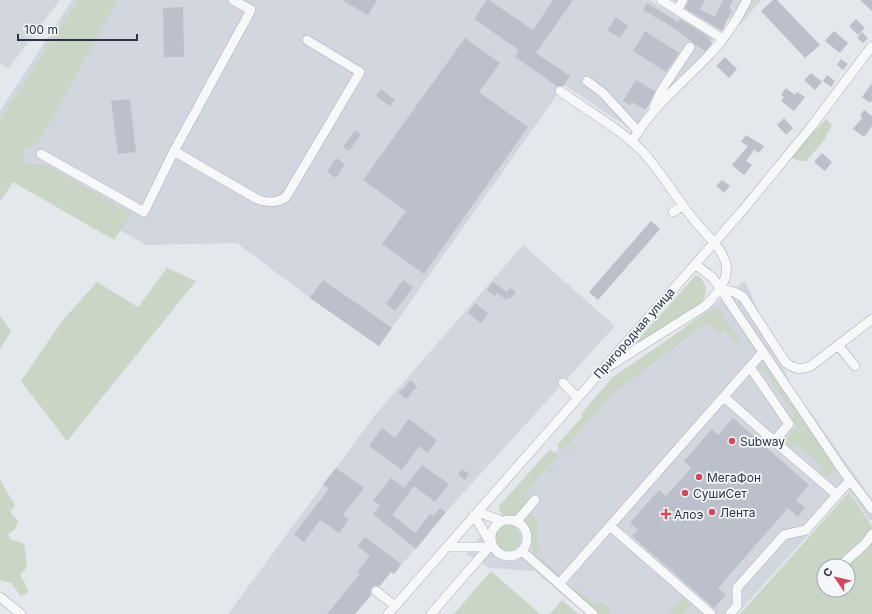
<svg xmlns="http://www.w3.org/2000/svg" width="872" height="614" font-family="Inter,sans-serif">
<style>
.built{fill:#d2d6de}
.green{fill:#c9d6c5;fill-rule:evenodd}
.building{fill:#bbc0ca}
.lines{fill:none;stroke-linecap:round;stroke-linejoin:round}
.minor-casing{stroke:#a9aeb7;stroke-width:10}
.minor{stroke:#f7f8fa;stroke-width:9}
.poi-dot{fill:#d1495b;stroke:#f4f6f9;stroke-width:1.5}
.labels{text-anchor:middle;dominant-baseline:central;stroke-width:3.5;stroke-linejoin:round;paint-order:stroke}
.street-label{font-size:12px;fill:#2b3445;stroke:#f4f6f9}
.poi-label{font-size:12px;fill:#2b3445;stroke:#f4f6f9;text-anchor:start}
</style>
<rect width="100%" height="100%" fill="#e4e7ec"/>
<!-- built -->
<path class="built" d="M0,0H60L8,69L0,64Z
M72,0H650L712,38L713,41L706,52L664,93L658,90L633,131L564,85L379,346L310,298L237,243L146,245L0,160V111Z
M672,0H761L740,25L728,18L722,31L686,10Z
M523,245L615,326L446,512L394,574L391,572L355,614H228L375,415Z
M745,281L791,385L872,499V520H869L849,490L737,614H585L535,571L490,568L466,554L623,374Z"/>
<!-- green -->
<path class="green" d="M78,0H118L39,142L22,149L26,164L47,165L132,214L114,240L13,182L0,202V120Z
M826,119L832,125L823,142L806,161H799L790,157Z
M167,268L196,281L67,441L21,381L62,321L97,282L138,307Z
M695,276H699C707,284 708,292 702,302L637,344L636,342Z
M714,308L719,309L744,348L724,331L720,334L706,323L612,395L570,442L576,447L573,451L568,445L563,451L557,445L583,416L581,414L613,377Z
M0,316L11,331L0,349Z
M760,365L767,367L832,464L834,468L831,474L828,476L821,473L824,468L796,444L791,449L784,442L797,426L790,420L795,415L762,368L759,369L757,367Z
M550,449L559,456L550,465L555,471L552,474L546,469L525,493L530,498C519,511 516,521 499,511V506Z
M0,479L15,506L10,512L18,521L16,528L8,534L10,539L24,544L27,567L20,575L26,585L28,592L21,596L11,583L0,580Z
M849,492L872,526V614H740ZM824,566H848V590H824Z
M532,514L538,520L537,542L541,550L536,555L559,574L556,578L534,557L531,532L525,523V519L528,515Z
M496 538a12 12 0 1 1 24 0a12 12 0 1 1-24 0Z
M491,571L540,614H454Z
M576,589L595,605L600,601L611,610L607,614H598L573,592Z
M683,598L689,603L690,606L683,614H669Z
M562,600L578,614H550Z"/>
<!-- building -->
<path class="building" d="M342,0H377L368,15Z
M487,0H489L533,30L553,0H573L536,53L570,76L563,86H557L515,57L519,50L474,19Z
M689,0H705L700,9L715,17L723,0H733L729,8L732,10L722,31L685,8Z
M773,0H777L820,45L805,58L761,11Z
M860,0H872V11Z
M647,3L678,22L680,19L701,32L710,39L709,40L712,42L711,45L705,51L696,45L674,28L643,10Z
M183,7L184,57H164L163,8Z
M616,17L628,26L620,38L607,30Z
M856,19L865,28L858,35L849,26Z
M645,31L679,53L666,72L633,51Z
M834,31L848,43L840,53L825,41Z
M862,32L868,38L863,43L857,38Z
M465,38L500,63L479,92L528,127L424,274L382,244L406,211L363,180Z
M725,57L737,69L729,78L716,66Z
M841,59L848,64L843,70L837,65Z
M811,73L822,82L815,90L804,80Z
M827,75L835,81L831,87L823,81Z
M636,80L655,91L646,110L632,102L630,105L623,101Z
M872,83V100L870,103L862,97Z
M786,88L795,95L797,92L805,97L794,111L781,101L784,97L781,95Z
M381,89L395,100L390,106L376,96Z
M130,99L136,152L118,154L111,101Z
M864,110L872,116V126L864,137L853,129L862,118L860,116Z
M784,118L793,128L786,135L777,125Z
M355,130L361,134L349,151L343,147Z
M746,135L764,146L759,153L754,150L746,161L752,165L744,175L732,165L748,146L741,142Z
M822,153L832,162L825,171L814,162Z
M336,158L345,164L336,178L327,172Z
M722,180L730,186L724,193L716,186Z
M651,221L660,229L598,300L589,292Z
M323,280L392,328L379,346L310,298Z
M403,280L413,287L395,311L386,304Z
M493,282L507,292L510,288L516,292L511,298L509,297L507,300L497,293L495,296L487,290Z
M475,303L488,313L481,323L468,313Z
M411,380L417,387L406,399L399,393Z
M733,418L809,485L796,500L805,508L798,517L788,508L718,588L726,595L714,608L632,536L638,530L630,523L659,490L666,496L691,468L684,461L712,429L718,435Z
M409,419L437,440L428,453L419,446L402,470L369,446L382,428L395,438Z
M422,465L449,484L435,502L414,486L392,515L415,533L430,514L433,516L440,508L446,512L416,549L373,514L380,505L373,500L391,478L404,488Z
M336,468L364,488L343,515L349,519L339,533L320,520L304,542L294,534L329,489L323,484Z
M462,469L469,474L465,480L458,475Z
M365,537L401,564L394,574L391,572L380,586L376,585L372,587L370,591L371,595L355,614H327L360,574L357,572L370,556L358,546Z"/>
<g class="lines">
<defs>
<path id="minor" d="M661,0L723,39
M677,10L683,0
M587,81L603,93L638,131
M560,91C586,110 621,129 643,152C662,173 676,198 694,220C704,233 722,247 726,264C729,281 716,295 705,306L608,367
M654,107L661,91L690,47
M632,142C651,107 682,84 709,55C725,39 737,20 747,0
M174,151L257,199C266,203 277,203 286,197L360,72L307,40
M41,154L144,212L174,151L251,10L233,0
M673,212L683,205
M695,264L713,278L844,472L872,509
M720,289L734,292L743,297L786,363C795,369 800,370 811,366L872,319
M838,345L855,366
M563,383L578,398
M724,397L774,441L789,424L750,367
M837,495L850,480
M478,512L502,521
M474,515L491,544
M491 538a18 18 0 1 1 36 0a18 18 0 1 1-36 0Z
M516,522L535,500
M610,526L711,614
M447,547H492
M522,551L593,614
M840,566L865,544L872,534
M559,584L763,352
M376,591L395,606
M0,597L21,614
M388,614L742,211L811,127L872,46
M431,614L489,547
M730,614L737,606V588L784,535L806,530L837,495L774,441"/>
</defs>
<!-- minor casing -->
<use href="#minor" class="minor-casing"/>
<!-- minor -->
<use href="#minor" class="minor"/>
</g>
<!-- markers -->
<g class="poi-dot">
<circle cx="732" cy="441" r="4"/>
<circle cx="699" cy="477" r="4"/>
<circle cx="685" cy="493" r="4"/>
<circle cx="712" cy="512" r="4"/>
<path d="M664 508h4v4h4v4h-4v4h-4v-4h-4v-4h4z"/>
</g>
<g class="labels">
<!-- street labels -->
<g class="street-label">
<text transform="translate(634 333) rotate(-49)">Пригородная улица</text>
</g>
<!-- poi labels -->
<g class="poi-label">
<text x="740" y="441">Subway</text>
<text x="707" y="477">МегаФон</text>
<text x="693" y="493">СушиСет</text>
<text x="720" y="512">Лента</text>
<text x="674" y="514">Алоэ</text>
</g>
</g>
<!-- north arrow -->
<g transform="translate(836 578) rotate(305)"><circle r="19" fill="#f4f6f9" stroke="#a4a8b1"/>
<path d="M0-3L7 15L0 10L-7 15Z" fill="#d1495b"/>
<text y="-6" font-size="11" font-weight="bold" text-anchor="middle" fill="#2b3445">С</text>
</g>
<!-- scale -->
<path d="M18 34v6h119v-6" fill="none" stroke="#2b3445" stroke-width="2"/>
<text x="24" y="34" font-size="12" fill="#2b3445" stroke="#f4f6f9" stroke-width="3" paint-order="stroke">100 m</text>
</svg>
